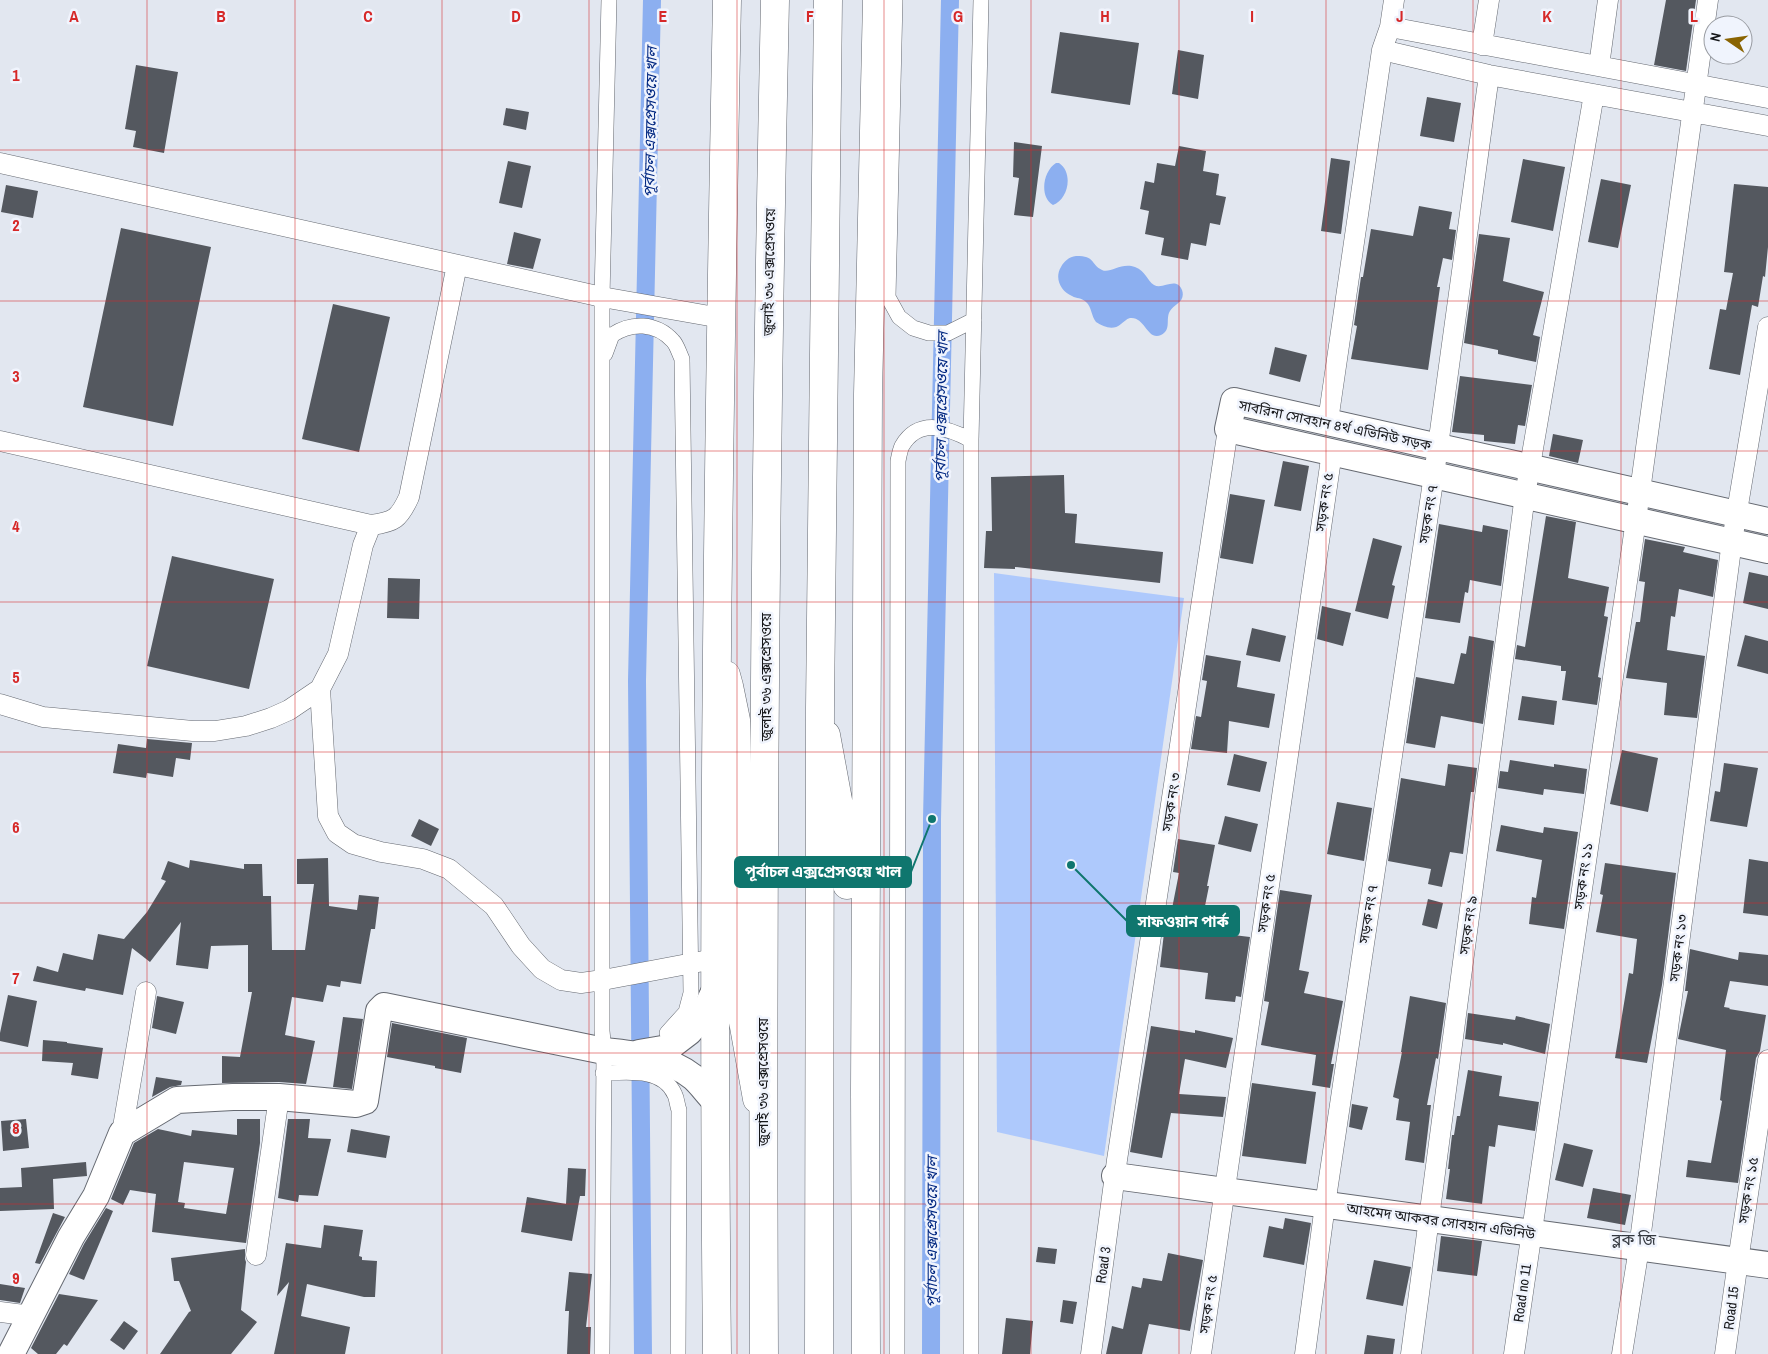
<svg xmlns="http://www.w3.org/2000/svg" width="1768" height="1354" font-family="'Archivo Narrow','Noto Sans Bengali',sans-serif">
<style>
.green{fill:#aec9fc}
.water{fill:#8caff0}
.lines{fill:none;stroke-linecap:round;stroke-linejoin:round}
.canal{stroke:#8caff0;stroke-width:18}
.building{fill:#54585f;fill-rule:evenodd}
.pedestrian-casing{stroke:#656971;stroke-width:16}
.minor-casing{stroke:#656971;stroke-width:21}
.tertiary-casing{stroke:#656971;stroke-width:28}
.primary-casing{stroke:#656971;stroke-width:29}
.motorway-casing{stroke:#656971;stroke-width:29}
.pedestrian{stroke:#fff;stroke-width:15}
.minor{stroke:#fff;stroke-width:20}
.tertiary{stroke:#fff;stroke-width:26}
.primary{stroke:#fff;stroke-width:28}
.motorway{stroke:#fff;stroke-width:28}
.grid{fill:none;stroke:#d62828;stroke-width:1;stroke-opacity:0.55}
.labels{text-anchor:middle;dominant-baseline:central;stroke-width:5;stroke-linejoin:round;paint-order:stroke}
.street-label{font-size:14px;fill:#16171a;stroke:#f0f4fd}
.water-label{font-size:15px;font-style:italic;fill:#002781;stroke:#f0f4fd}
.quarter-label{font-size:16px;fill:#34383f;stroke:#f0f4fd}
.grid-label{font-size:16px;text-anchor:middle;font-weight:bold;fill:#d62828;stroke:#f0f4fd;stroke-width:5;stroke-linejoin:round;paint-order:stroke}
.leader{fill:none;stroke:#0f766e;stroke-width:2}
.callout-dot{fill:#0f766e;stroke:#f0f4fd;stroke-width:2}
.callout{fill:#0f766e;stroke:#0f766e;stroke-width:2}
.callout-label{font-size:15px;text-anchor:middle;font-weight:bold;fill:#fff}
</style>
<rect width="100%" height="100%" fill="#e2e7f0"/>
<!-- green -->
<path class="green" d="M994,573L1184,598L1104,1156L997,1132Z"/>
<!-- water -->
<path class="water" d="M1056,163H1059C1074,173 1068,200 1053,205C1039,197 1043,171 1056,163Z
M1076,256C1096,256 1090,264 1102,270C1110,274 1121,262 1135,267C1146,271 1147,281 1154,285C1163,290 1176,276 1182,290C1186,302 1174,304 1170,311C1165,319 1172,330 1161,335C1147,341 1145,316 1130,318C1126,319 1124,322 1121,324C1113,331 1104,327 1096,322C1091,316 1092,307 1086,302C1081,297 1077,299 1072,296C1061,292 1054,278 1061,267C1064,261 1069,257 1076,256Z"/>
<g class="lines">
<!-- canal -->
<path class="canal" d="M643,1354L637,681L652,0
M931,1354L932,819L950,0"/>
</g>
<!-- building -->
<path class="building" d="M1666,0H1696L1686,71L1654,65Z
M1060,32L1139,43L1130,105L1051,93Z
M1178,50L1204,55L1198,99L1172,94Z
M136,65L178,72L164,153L133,147L136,131L125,129Z
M1427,97L1461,103L1454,142L1420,136Z
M506,108L529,112L526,130L503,125Z
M1014,142L1042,146L1033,217L1014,215L1019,178L1013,177Z
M1179,146L1206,151L1203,171L1219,174L1216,195L1226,197L1220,225L1210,223L1206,246L1191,243L1188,260L1161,255L1164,238L1145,234L1149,211L1140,209L1145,181L1154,183L1157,163L1175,166Z
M1331,158L1350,161L1341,234L1321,231Z
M1523,159L1565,167L1553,231L1511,222Z
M508,161L531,166L522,208L499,203Z
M1601,179L1631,185L1618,248L1588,242Z
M1734,184L1768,187V247L1765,277L1763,276L1758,307L1752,305L1740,375L1709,369L1720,309L1726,310L1733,273L1724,272Z
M6,185L38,191L33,218L1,212Z
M1419,206L1452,212L1449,229L1456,230L1452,260L1443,258L1437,287H1440L1428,370L1351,359L1357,326L1354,325L1361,277H1363L1371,229L1413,236Z
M121,228L211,247L173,426L83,407Z
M514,232L541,239L533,269L507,264Z
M1479,234L1510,238L1503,281L1544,292L1533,335L1540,337L1536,362L1498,354V350L1464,343Z
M333,304L390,317L359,452L302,439Z
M1275,347L1307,355L1300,382L1269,374Z
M1460,376L1532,385L1525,426L1518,425L1515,444L1484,441V435L1452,432Z
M1553,434L1583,440L1578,463L1549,456Z
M1283,461L1309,466L1301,511L1274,506Z
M1064,475L1065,513L1077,514L1075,543L1163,552L1160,583L1015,567V569L984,568L986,531H992L991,477Z
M1230,494L1265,500L1253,564L1220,558Z
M1546,516L1576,522L1568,578L1609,587L1604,616L1608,617L1598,677L1601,678L1597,705L1562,700L1566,671H1561V666L1515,659L1517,645L1525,647Z
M1439,524L1482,532L1483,525L1508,530L1501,586L1470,580L1468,593L1465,592L1460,623L1425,618Z
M1373,538L1402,546L1392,585L1395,586L1388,619L1355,611Z
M1645,539L1685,547L1683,552L1718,560L1713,597L1679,589L1675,617L1671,616L1667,650L1705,656L1697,718L1664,715L1667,683L1626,678L1636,622H1640L1645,582L1639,581Z
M172,556L274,579L249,689L147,666Z
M1749,572L1768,576V609L1743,603Z
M388,578L420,579L419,619L387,618Z
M1322,606L1351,613L1343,646L1317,639Z
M1252,628L1286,636L1280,662L1246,655Z
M1745,635L1768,641V674L1737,666Z
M1469,636L1494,641L1483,724L1441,716L1435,748L1406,743L1416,677L1454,684L1461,653L1466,654Z
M1206,655L1241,661L1237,687L1275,694L1269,728L1229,721L1227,753L1191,749L1196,716L1201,717L1207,681L1202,680Z
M1522,696L1557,701L1554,725L1518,720Z
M147,739L192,743L190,760L176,758L173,777L147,773L146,778L113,773L118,744L146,748Z
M1622,750L1658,758L1648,812L1610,804Z
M1234,754L1267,762L1260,792L1227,785Z
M1510,760L1554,767V764L1587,769L1584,794L1544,789L1543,795L1498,788L1500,771L1508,772Z
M1724,763L1758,768L1747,827L1710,821L1715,791L1720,792Z
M1448,764L1477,768L1474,792H1471L1463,854L1450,852L1442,887L1428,884L1431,869L1388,861L1401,778L1445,786Z
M1337,802L1372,808L1364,861L1327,854Z
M1225,816L1258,824L1251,852L1218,844Z
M419,819L439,829L431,846L411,836Z
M1501,825L1543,833L1544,827L1578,832L1564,929L1529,924L1532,897L1536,898L1542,860L1496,851Z
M1178,839L1215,845L1207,886H1209L1200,931L1250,937L1241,997L1236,996L1235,1002L1205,999L1208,973L1160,967L1164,933L1167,934L1179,873L1173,872Z
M328,858L329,906L357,910L359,895L379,897L375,929H371L361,984L341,981L340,987L327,985L323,1002L292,997L285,1035L315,1041L306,1084L279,1082L222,1083V1056L240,1057L252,992H248V945L211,946L208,969L176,965L181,922L150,962L132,948L123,995L86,988L85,991L33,981L37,966L58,972L63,953L93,960L98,934L124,939L147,912L166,881L161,879L168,861L189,868L190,860L244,869V864H262L263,896H271L272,950H305L314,884H297V859Z
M1749,859L1768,862V916L1743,913Z
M1605,863L1676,873L1662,985L1647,1063L1615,1058L1629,973L1633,974L1637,939L1596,932L1603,895L1600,894Z
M1280,890L1312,895L1299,970L1309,972L1304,993L1343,1001L1331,1064H1334L1330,1088L1312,1085L1316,1055L1261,1045L1269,1002L1264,1001Z
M1428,899L1443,903L1437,929L1422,925Z
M1690,949L1738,960L1739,952L1768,955V986L1730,981L1724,1007L1730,1008L1729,1009L1766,1015L1760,1051L1756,1058L1738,1183L1686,1177L1688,1160L1711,1163L1722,1101L1720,1100L1726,1050L1678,1039L1688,991H1685Z
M8,995L37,1001L28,1047L0,1041V1033Z
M157,996L184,1002L176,1034L152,1028Z
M1410,996L1446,1003L1438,1059L1436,1058L1427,1105H1431L1424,1163L1405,1160L1410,1122L1396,1120L1399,1099L1393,1097L1402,1052H1401Z
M1468,1013L1515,1020L1516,1016L1550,1024L1545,1054L1503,1043V1045L1465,1039Z
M343,1017L363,1019L352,1089L333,1087Z
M392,1023L467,1038L461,1073L435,1068V1066L387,1057Z
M1151,1026L1195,1033V1030L1233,1038L1226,1068L1185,1059L1179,1094L1226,1097L1223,1117L1171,1113L1162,1158L1130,1152Z
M43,1040L67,1042V1043L103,1048L98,1079L71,1075L73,1063L42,1061Z
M1468,1070L1502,1076L1499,1096L1539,1102L1535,1131L1498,1125L1495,1147L1489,1146L1482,1204L1446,1199L1450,1169H1448L1452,1135H1454L1457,1116H1460Z
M156,1077L182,1081L181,1085L170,1087L152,1097Z
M1252,1083L1316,1092L1306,1164L1242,1156Z
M1352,1104L1368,1107L1362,1130L1349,1127Z
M26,1119L29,1148L3,1151L1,1121Z
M237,1119H260V1143L246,1243L152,1232L156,1194L130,1190L123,1205L111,1199L134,1143L158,1129L191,1136L192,1130L237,1135ZM184,1162L234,1168L226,1214L184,1208L185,1203L178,1202Z
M288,1119H310L308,1138L331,1139L318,1196L299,1195L298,1202L278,1198Z
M351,1129L390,1136L386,1158L347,1152Z
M1564,1143L1593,1150L1583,1187L1555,1180Z
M86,1162L87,1176L53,1179L54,1209L0,1211V1188L22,1187L21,1168Z
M568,1168L586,1169L585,1196H580L572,1241L521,1232L527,1197L566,1204Z
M1593,1188L1631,1195L1625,1225L1587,1218Z
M106,1208L113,1211L84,1280L69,1274L84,1244Z
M53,1213L65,1217L40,1264L35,1263Z
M1285,1218L1311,1223L1304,1265L1263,1257L1269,1226L1283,1229Z
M324,1225L363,1230L359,1256L362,1257V1260L377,1261L375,1297H364L307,1284L301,1316L350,1327L345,1354H274L289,1282L277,1296L286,1243L321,1248Z
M1441,1236L1482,1241L1477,1276L1437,1271Z
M1038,1247L1057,1249L1055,1264L1036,1262Z
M245,1249V1259L246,1262L241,1310L257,1322L231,1354H160L189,1312L191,1311L179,1281H174L171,1258Z
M1168,1253L1203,1260L1190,1331L1149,1324L1142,1354H1106L1112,1326L1123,1329L1132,1286L1141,1288L1143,1278L1162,1281Z
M1374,1260L1411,1267L1403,1306L1366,1299Z
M569,1272L592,1274L586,1327H591L590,1354H567L569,1311H565Z
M0,1284L25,1288L20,1303L0,1300Z
M59,1294L98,1300L67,1346L64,1344L56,1354H38L31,1348Z
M1063,1300L1077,1302L1073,1324L1060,1322Z
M1006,1318L1033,1321L1030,1354H1002Z
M124,1321L138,1331L124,1350L110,1340Z
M1367,1335L1395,1339L1393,1354H1364Z"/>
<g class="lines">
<defs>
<path id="pedestrian" d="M895,0L888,297L899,317L913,328L929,333H948L974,320
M605,354L612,335C631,322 656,322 673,341C677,345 679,353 682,359L691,993L686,1012L667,1033
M603,1073C627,1072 663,1067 675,1095C677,1099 677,1105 679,1110L678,1354
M602,1354L604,1051L602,1031V297L609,0
M897,1354L898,461C899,456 900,450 902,446C919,417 948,428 971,440
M971,1354V440L981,0"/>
<path id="minor" d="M1390,27L1768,98
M1482,45L1489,0
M1382,50L1489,75L1768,126
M1599,66L1608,0
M0,163L602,297L721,318
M1328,421L1382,50L1390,27L1394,0
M0,441L371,525C394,522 399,519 409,497L457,265
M320,689L328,816L337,833L353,844L381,852L423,859L449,869L494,906L521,946L542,969L561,980L581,983L603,980L714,959
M0,704L43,717L193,731H215L246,726L271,718L289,710L320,689L338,654L363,545L371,525
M122,1133L146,992
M256,1255L279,1097
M0,1312L32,1316
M1091,1354L1117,1160L1228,429
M1201,1354L1332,452
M1305,1354L1325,1205L1434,475L1489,75
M1411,1354L1525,495L1594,94
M1514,1354L1636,520L1708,0
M1622,1354L1639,1248L1732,541L1768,327
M1725,1354L1738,1261L1768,1060"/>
<path id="tertiary" d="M1768,521L1234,401L1228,429L1768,550
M639,1053L668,1048L689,1032L703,1015L714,992
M1115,1176L1768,1265
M11,1354L71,1237L96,1196L122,1133L177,1100L233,1097H279L356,1104L365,1101L379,1011L384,1006L604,1051C634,1054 668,1057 693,1077C701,1084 707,1093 714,1100"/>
<path id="primary" d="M726,675L729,686L736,720L743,1021L757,1099
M826,735L847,849V885
M717,1354C712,903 718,451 727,0
M866,1354L865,1091L868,394L877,0"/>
<path id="motorway" d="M764,1354C762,903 765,451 775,0
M819,1354L820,707L828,0"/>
</defs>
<!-- pedestrian casing -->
<use href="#pedestrian" class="pedestrian-casing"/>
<!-- minor casing -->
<use href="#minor" class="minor-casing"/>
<!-- tertiary casing -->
<use href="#tertiary" class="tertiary-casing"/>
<!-- primary casing -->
<use href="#primary" class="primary-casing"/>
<!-- motorway casing -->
<use href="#motorway" class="motorway-casing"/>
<!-- pedestrian -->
<use href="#pedestrian" class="pedestrian"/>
<!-- minor -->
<use href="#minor" class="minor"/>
<!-- tertiary -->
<use href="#tertiary" class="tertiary"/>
<!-- primary -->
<use href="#primary" class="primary"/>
<!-- motorway -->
<use href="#motorway" class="motorway"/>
</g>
<!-- grid -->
<path class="grid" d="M147,0V1354M295,0V1354M442,0V1354M589,0V1354M737,0V1354M884,0V1354M1031,0V1354M1179,0V1354M1326,0V1354M1473,0V1354M1621,0V1354M0,150H1768M0,301H1768M0,451H1768M0,602H1768M0,752H1768M0,903H1768M0,1053H1768M0,1204H1768"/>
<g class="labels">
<!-- street labels -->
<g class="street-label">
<text transform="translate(769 272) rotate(-89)">জুলাই ৩৬ এক্সপ্রেসওয়ে</text>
<text transform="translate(1335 425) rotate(12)">সাবরিনা সোবহান ৪র্থ এভিনিউ সড়ক</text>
<text transform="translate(1324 502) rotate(-82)">সড়ক নং ৫</text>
<text transform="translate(1428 514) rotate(-81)">সড়ক নং ৭</text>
<text transform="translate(766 677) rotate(-90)">জুলাই ৩৬ এক্সপ্রেসওয়ে</text>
<text transform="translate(1171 802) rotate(-81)">সড়ক নং ৩</text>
<text transform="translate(1583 876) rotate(-82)">সড়ক নং ১১</text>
<text transform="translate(1266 903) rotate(-82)">সড়ক নং ৫</text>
<text transform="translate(1368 914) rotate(-81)">সড়ক নং ৭</text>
<text transform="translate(1468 925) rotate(-82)">সড়ক নং ৯</text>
<text transform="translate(1678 948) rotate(-83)">সড়ক নং ১৩</text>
<text transform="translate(763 1082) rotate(-90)">জুলাই ৩৬ এক্সপ্রেসওয়ে</text>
<text transform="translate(1748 1190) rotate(-81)">সড়ক নং ১৫</text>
<text transform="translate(1441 1221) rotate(8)">আহমেদ আকবর সোবহান এভিনিউ</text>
<text transform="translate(1103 1265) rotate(-82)">Road 3</text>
<text transform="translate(1522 1293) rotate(-82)">Road no 11</text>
<text transform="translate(1208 1304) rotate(-82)">সড়ক নং ৫</text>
<text transform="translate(1731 1308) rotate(-83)">Road 15</text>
</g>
<!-- water labels -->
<g class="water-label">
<text transform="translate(650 122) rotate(-89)">পূর্বাচল এক্সপ্রেসওয়ে খাল</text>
<text transform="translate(941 407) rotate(-89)">পূর্বাচল এক্সপ্রেসওয়ে খাল</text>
<text transform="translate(931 1232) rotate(-90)">পূর্বাচল এক্সপ্রেসওয়ে খাল</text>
</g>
<!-- quarter labels -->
<g class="quarter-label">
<text x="1634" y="1239">ব্লক জি</text>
</g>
</g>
<g class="grid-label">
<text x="74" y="22">A</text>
<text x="221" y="22">B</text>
<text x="368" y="22">C</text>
<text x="516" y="22">D</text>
<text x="663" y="22">E</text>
<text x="810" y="22">F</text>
<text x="958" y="22">G</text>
<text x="1105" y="22">H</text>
<text x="1252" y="22">I</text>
<text x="1400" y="22">J</text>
<text x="1547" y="22">K</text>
<text x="1694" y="22">L</text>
<text x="16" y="81">1</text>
<text x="16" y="231">2</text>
<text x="16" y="382">3</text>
<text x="16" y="532">4</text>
<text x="16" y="683">5</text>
<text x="16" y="833">6</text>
<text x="16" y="984">7</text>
<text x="16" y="1134">8</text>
<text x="16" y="1284">9</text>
</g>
<!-- callouts -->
<path class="leader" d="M932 819L911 872M1071 865L1127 921"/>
<g class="callout-dot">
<circle cx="932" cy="819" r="5"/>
<circle cx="1071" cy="865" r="5"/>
</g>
<g class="callout">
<rect x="735" y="857" width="176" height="30" rx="5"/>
<rect x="1127" y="906" width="112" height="30" rx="5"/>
</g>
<g class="callout-label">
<text x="823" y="877">পূর্বাচল এক্সপ্রেসওয়ে খাল</text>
<text x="1183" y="927">সাফওয়ান পার্ক</text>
</g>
<!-- north arrow -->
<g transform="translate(1728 40) rotate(283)"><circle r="24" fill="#f0f4fd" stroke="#999ca2"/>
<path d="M0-4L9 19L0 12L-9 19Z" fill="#8a6402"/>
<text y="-8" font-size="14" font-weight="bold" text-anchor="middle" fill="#16171a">N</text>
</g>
</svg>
